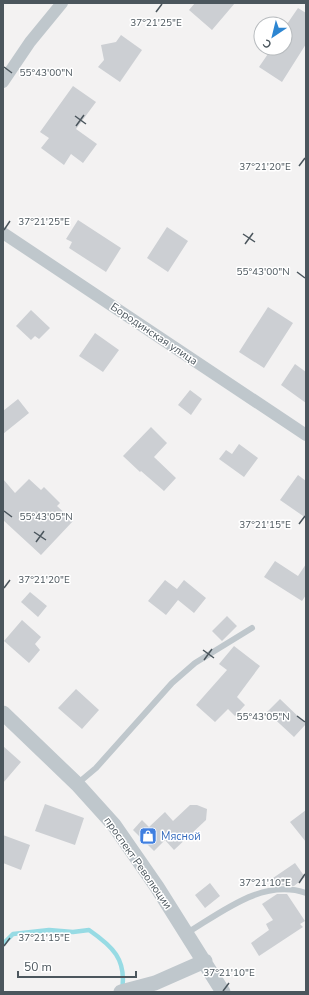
<svg xmlns="http://www.w3.org/2000/svg" width="309" height="995" font-family="'Nunito Sans',sans-serif">
<style>
.lines{fill:none;stroke-linecap:round;stroke-linejoin:round}
.stream{stroke:#97dbe4;stroke-width:4.5}
.building{fill:#cccfd3}
.service{stroke:#bfc7cc;stroke-width:6}
.minor{stroke:#bfc7cc;stroke-width:12}
.tertiary{stroke:#bfc7cc;stroke-width:15}
.ticks{fill:none;stroke:#4b565d;stroke-width:1.5}
.labels{text-anchor:middle;dominant-baseline:central;stroke-width:3;stroke-linejoin:round;paint-order:stroke}
.street-label{font-size:11px;fill:#4b565d;stroke:#fff}
.shop-label{font-size:11px;fill:#366cbe;stroke:#fff;text-anchor:start}
.ticks-label{font-size:10px;text-anchor:middle;fill:#4b565d;stroke:#fff;stroke-width:3;stroke-linejoin:round;paint-order:stroke}
</style>
<rect width="100%" height="100%" fill="#f3f2f2"/>
<g class="lines">
<!-- stream -->
<path class="stream" d="M3,944L13,934L49,930L73,932L89,930C112,946 127,959 122,990"/>
</g>
<!-- building -->
<path class="building" d="M195,3H235L212,30L189,10Z
M298,8L306,13V44L282,82L259,67L272,48H285V27Z
M121,35L142,50L120,82L98,67L104,60L101,45L116,42Z
M73,86L96,102L76,129L97,144L83,163L71,154L64,165L41,148L49,138L40,132Z
M78,220L121,248L106,272L69,248L72,242L66,239Z
M167,227L188,241L168,272L147,258Z
M268,307L293,323L264,368L239,352Z
M31,310L50,328L39,339L35,336L31,340L16,326Z
M95,333L119,350L103,372L79,356Z
M295,364L306,372V403L281,385Z
M190,390L202,399L191,415L178,405Z
M18,399L29,413L3,434V411Z
M151,427L167,443L154,457L176,478L164,491L141,471L140,472L123,456Z
M239,444L258,458L244,477L219,459L226,450L232,454Z
M298,475L306,481V518L280,500Z
M3,479L15,493L29,479L41,490L44,487L60,503L57,506L73,521L41,555L3,520Z
M275,561L298,576L306,564V595L302,601L264,577Z
M165,580L177,589L184,580L206,598L194,613L178,600L166,615L148,601Z
M30,592L47,606L38,617L21,602Z
M227,616L237,626L222,641L212,631Z
M22,620L41,637L35,644L40,650L29,663L4,641Z
M234,646L260,666L237,697L245,705L235,716L228,709L215,722L196,705L227,670L219,664Z
M76,689L99,710L82,729L58,708Z
M280,699L306,724L294,737L267,712Z
M3,746L21,762L3,783Z
M45,804L84,818L75,845L35,831Z
M190,805H197L207,809L206,820L174,850L165,840L154,851L133,830L142,820L149,827L165,812L173,821Z
M306,810V842L290,822Z
M3,835L30,845L21,870L3,863Z
M295,863L305,877L294,886L278,885L273,878Z
M210,883L220,896L205,908L195,895Z
M277,894H287L305,921L300,924L303,927L259,956L251,943L269,930L266,924L273,920L262,904Z"/>
<g class="lines">
<!-- service -->
<path class="service" d="M77,784L96,768L172,683L195,663L252,628
M187,933C222,912 263,878 306,893"/>
<!-- minor -->
<path class="minor" d="M3,82L30,42L62,3
M3,233L306,435"/>
<!-- tertiary -->
<path class="tertiary" d="M3,713L77,784L114,825L157,887L223,992
M121,992L155,983L205,961"/>
</g>
<!-- ticks -->
<path class="ticks" d="M156,12L162,4M4,67L12,73M75,116L86,124M76,126L84,115M299,166L305,158M4,230L10,221M243,234L255,242M245,244L253,233M297,272L305,278M4,511L12,517M299,524L305,516M34,532L46,540M36,542L44,531M4,588L10,580M203,650L214,658M204,660L212,649M297,716L305,722M299,883L305,874M4,946L10,938M223,991L229,983"/>
<!-- icons -->
<defs>
<symbol id="shop-square" viewBox="-11 -11 22 22"><rect x="-9" y="-9" width="18" height="18" rx="4" fill="#3f7fe0" stroke="#fff"/><path d="M-5-2.5h2.3a2.7 3.5 0 0 1 5.4 0H5L5.5 6h-11ZM-1.5-2.5h3a1.5 2.3 0 0 0-3 0Z" fill="#fff"/></symbol>
</defs>
<g fill-rule="evenodd">
<use href="#shop-square" x="138" y="826" width="20" height="20"/>
</g>
<g class="labels">
<!-- street labels -->
<g class="street-label">
<text transform="translate(154 334) rotate(34)">Бородинская улица</text>
<text transform="translate(138 863) rotate(55)">проспект Революции</text>
</g>
<!-- shop labels -->
<g class="shop-label">
<text x="161" y="836">Мясной</text>
</g>
</g>
<g class="ticks-label">
<text x="156" y="26">37°21'25"E</text>
<text x="46" y="76">55°43'00"N</text>
<text x="265" y="170">37°21'20"E</text>
<text x="44" y="225">37°21'25"E</text>
<text x="263" y="275">55°43'00"N</text>
<text x="46" y="520">55°43'05"N</text>
<text x="265" y="528">37°21'15"E</text>
<text x="44" y="583">37°21'20"E</text>
<text x="263" y="720">55°43'05"N</text>
<text x="265" y="886">37°21'10"E</text>
<text x="44" y="941">37°21'15"E</text>
<text x="229" y="976">37°21'10"E</text>
</g>
<!-- border -->
<rect width="309" height="995" fill="none" stroke="#4b565d" stroke-width="8"/>
<!-- north arrow -->
<g transform="translate(273 36) rotate(215)"><circle r="19" fill="#ffffff" stroke="#b7bbbe"/>
<path d="M0-3L7 15L0 10L-7 15Z" fill="#2d86d2"/>
<text y="-6" font-size="11" font-weight="bold" text-anchor="middle" fill="#4b565d">С</text>
</g>
<!-- scale -->
<path d="M18 971v6h118v-6" fill="none" stroke="#4b565d" stroke-width="2"/>
<text x="24" y="971" font-size="12" fill="#4b565d" stroke="#ffffff" stroke-width="3" paint-order="stroke">50 m</text>
</svg>
